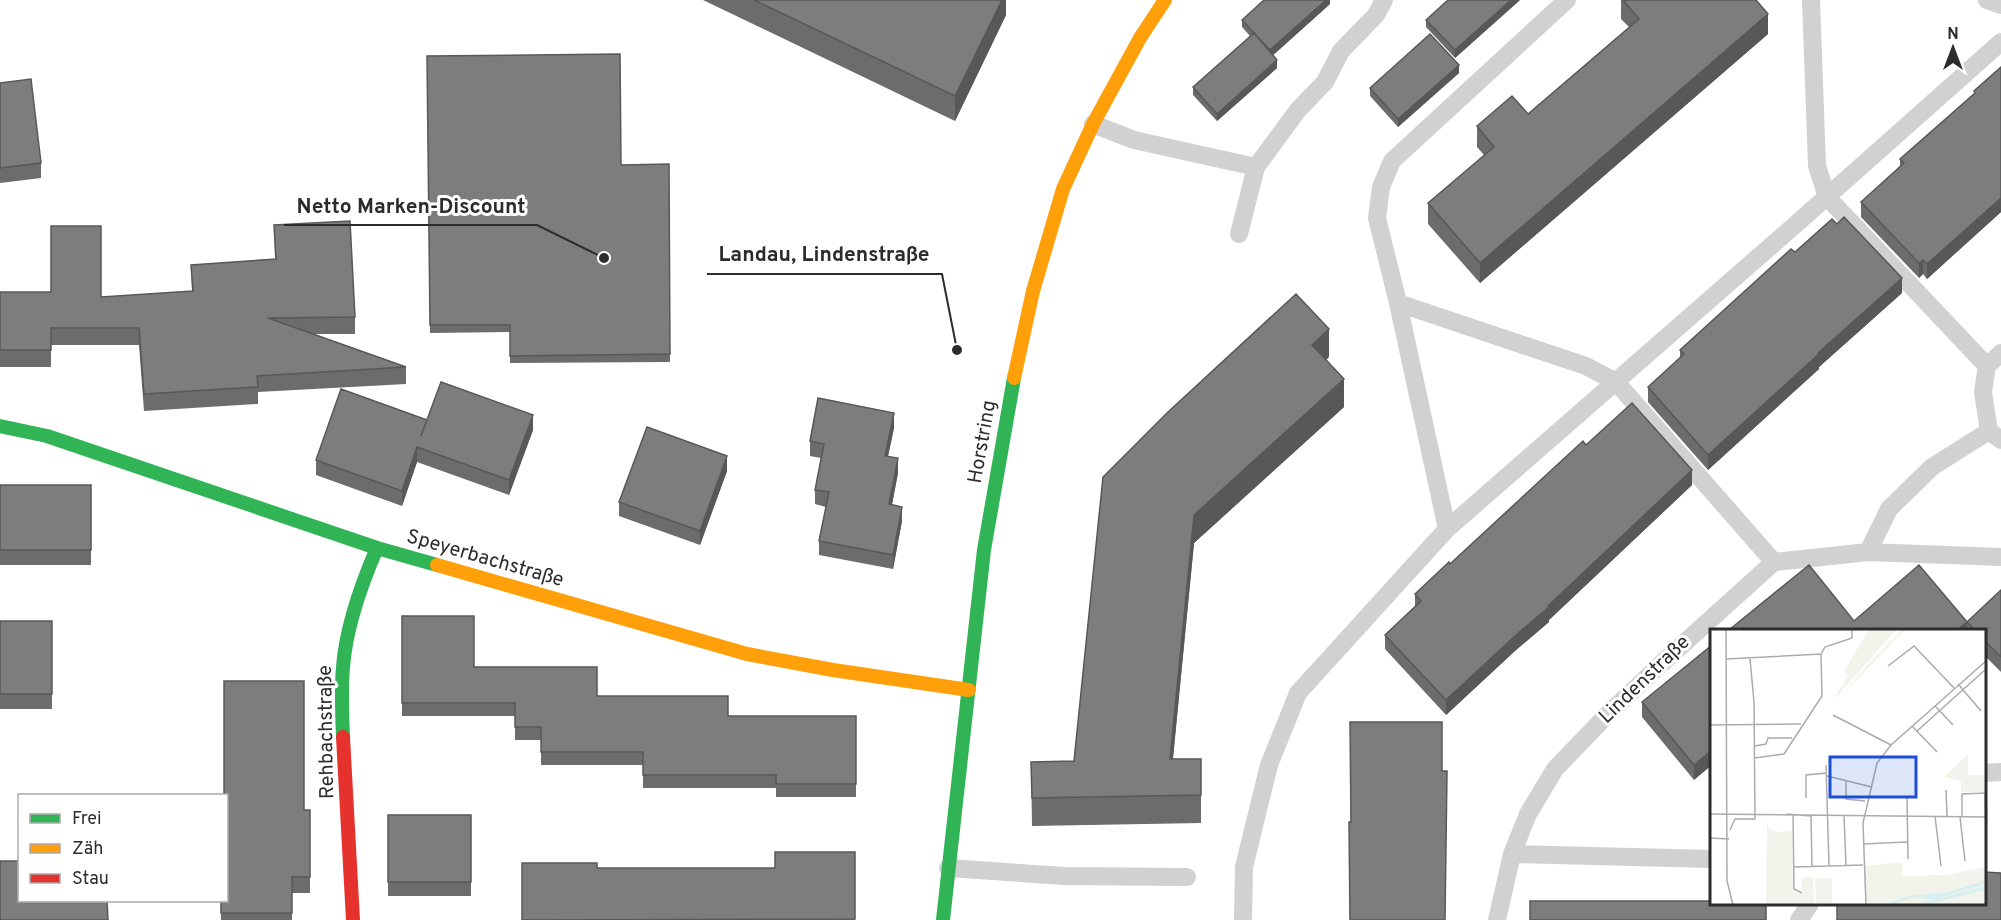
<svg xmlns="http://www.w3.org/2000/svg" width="2001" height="920" font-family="Overpass,sans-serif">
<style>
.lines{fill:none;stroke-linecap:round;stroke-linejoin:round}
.lane{stroke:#d1d1d1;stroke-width:18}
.fast{stroke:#30b455;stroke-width:14}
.slow{stroke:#ff9f0a;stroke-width:14}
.jam{stroke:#e5322d;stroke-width:14}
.wall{fill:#6c6c6c}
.shaded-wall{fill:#585858}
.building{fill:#7d7d7d;stroke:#585858;stroke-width:1.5}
.labels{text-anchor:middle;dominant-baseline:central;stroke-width:6;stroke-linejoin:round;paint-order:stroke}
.street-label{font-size:20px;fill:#2c2c2c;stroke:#fff}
.inset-river{fill:none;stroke:#d7eff0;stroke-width:3}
.inset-road{fill:none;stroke:#ababab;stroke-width:1.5}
.view{fill:#1d4ed8;fill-opacity:0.15;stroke:#1d4ed8;stroke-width:3}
.inset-edge{fill:none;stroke:#2c2c2c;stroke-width:3}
.leader{fill:none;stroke:#2c2c2c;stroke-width:2}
.callout-dot{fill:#2c2c2c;stroke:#fff;stroke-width:2}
.callout-label{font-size:21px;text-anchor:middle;font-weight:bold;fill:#2c2c2c;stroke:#fff;stroke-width:6;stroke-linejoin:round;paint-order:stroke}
</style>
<rect width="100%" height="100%" fill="#fff"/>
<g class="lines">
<!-- lane -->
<path class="lane" d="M1811,0L1817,166L1827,197L1987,366
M1987,0L2001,5
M1093,124L1134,140L1256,167L1298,110L1325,82L1341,51L1376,15L1384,0
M1239,234L1256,167
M1398,303L1586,366L1616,382L1774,562
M2001,353L1987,366L1983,392L1989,431L2001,440
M1447,529L1398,303L1377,218L1381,187L1392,161L1567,0
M1868,552L1889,509L1932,467L1989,431
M1984,773L2001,772
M1512,854L1712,859
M948,868L1064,876L1187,877
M1243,920L1244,867L1269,765L1298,693L1447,529L1795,225L2001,42
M1497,920L1512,854L1528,814L1555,769L1606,716L1661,664L1774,562L1868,552L2001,557
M1799,920L1810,904"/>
<!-- fast -->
<path class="fast" d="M0,426L47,436L377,548L437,565
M343,737C342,714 341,690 343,667C346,627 361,585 377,548
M943,920L984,550L1014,378"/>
<!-- slow -->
<path class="slow" d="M1014,378L1033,291L1063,189L1093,124L1140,38L1165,0
M437,565L747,654L833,670L969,690"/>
<!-- jam -->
<path class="jam" d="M343,737L353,920"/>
</g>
<!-- wall -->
<path class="wall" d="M703,0H1006V15L955,121Z
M1330,0V4L1273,55L1277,68L1217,121L1193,95V87L1250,36L1242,27V20Z
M1520,0L1455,58L1426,27V20Z
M1621,0H1756L1768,34L1480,283L1428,224V203L1484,155L1477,147V126L1528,114L1629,27L1621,19Z
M427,56L621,165L669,164L670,362L510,363V332L430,333Z
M2001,67V212L1927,279L1923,274L1919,278L1861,217V202L1900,167V159L1974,94V91Z
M1459,73L1398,127L1370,96V88Z
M0,83L41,163V178L0,183Z
M274,225L355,317V334H313L406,367V384L258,392V404L144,411L139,345H51V367H0V292L101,297L192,291L191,265L275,259Z
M1795,252L1902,293L1819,367V369L1708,470L1648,402V387L1680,358V350Z
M1329,357L1326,360L1344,407L1194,543L1173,759H1201V823L1032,826L1031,762L1074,761L1103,477Z
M427,420L533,430L509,495L417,462L402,506L316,475V460Z
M894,428L888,456L898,473L892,505L902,521L893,569L819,555V541L826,507L815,504V490L821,458L810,456V441Z
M1586,445L1692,485L1549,620V622L1516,650L1446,715L1385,649V635L1415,607V594L1450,564Z
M727,471L700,545L619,516V502Z
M0,485H91V565H0Z
M2001,590V672L1984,655V630H1729L1854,621L1967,622Z
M402,616L474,667L597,696L728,716H856V797H776V788H643V765H541V740H515V716H402Z
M0,621H52V709H0Z
M1712,645L1694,780L1642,717V702Z
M304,810H310V893H292V920H221V900Z
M388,815H471V896H388Z
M855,852V920H522L597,868H775Z"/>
<!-- shaded-wall -->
<path class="shaded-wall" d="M1002,0H1006V15L955,121V96Z
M1326,0H1330V4L1270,58V50Z
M1511,0H1520L1455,58V50Z
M1768,14V34L1480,283V263Z
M1277,60V68L1217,121V114Z
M1459,65V73L1398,127V119Z
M2001,198V212L1927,279V264Z
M1923,260V274L1919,278V263Z
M1902,278V293L1819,367V369L1708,470V455L1818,353Z
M1329,329V357L1312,373V345Z
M1344,379V407L1194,543L1170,787V759L1194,515Z
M894,413V428L885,470V456Z
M533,415V430L509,495V480Z
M417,447V462L402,506V491Z
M727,456V471L700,545V531Z
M898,458V473L889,519V504Z
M1692,470V485L1549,620V622L1516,650L1446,715V700Z
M902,507V521L893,569V555Z
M1967,622V630H1957Z
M1712,750V765L1694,780V765Z"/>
<!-- building -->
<path class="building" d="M754,0H1002L955,96Z
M1264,0H1326L1270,50L1242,20Z
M1448,0H1511L1455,50L1426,20Z
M1623,0H1756L1768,14L1480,263L1428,203L1494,147L1477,126L1512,96L1528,114L1639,19Z
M1254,33L1277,60L1217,114L1193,87Z
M1430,34L1459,65L1398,119L1370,88Z
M620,54L621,165L669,164L670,354L510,356V325H430L427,56Z
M2001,67V198L1927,264L1923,260L1919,263L1861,202L1904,163L1900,159L1975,93L1974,91Z
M31,79L41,163L0,168V83Z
M1844,217L1902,278L1818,353L1819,354L1708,455L1648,387L1684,354L1680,350L1791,249L1795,252L1832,219L1837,224Z
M350,221L355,317L268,318L406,367L257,376L258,387L144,394L139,328H51V350H0V292H51V226H101V297L193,291L191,265L276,259L274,225Z
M1296,294L1329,329L1312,345L1344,379L1194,515L1170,759H1201V795L1032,798L1031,762L1074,761L1103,477L1168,412Z
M441,382L533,415L509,480L417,447L402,491L316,460L341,389L427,420L421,436Z
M818,398L894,413L885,456L898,458L889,504L902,507L893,555L819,541L829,492L815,490L824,444L810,441Z
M1632,403L1692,470L1548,606L1549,607L1516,635L1446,700L1385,635L1421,601L1415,594L1449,562L1450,564L1583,441L1586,445Z
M647,427L727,456L700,531L619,502Z
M0,485H91V550H0Z
M1809,565L1854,621L1919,565L1967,622L1957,630H1729Z
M2001,590V657L1984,640V630H1975L1967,622Z
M402,616H474V667H597V696H728V716H856V784H776V775H643V752H541V727H515V703H402Z
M0,621H52V694H0Z
M1712,645V750L1694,765L1642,702Z
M224,681H304V810H310V877H292V913H221V900H226V795H224Z
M1350,722H1442V771H1447L1445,920H1350L1349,822H1351Z
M388,815H471V882H388Z
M775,852H855V919L522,920V863H597V868H775Z
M0,861H20V900H107L108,920H0Z
M1984,872L2001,873V920H1837V903H1984Z
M1530,901H1712V903H1766V920H1530Z"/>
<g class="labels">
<!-- street labels -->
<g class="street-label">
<text transform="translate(983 442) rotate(-80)">Horstring</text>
<text transform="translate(485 559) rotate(16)">Speyerbachstraße</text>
<text transform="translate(1645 680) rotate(-44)">Lindenstraße</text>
<text transform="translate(327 732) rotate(-91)">Rehbachstraße</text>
</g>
</g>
<!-- overview -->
<g transform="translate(1710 629)">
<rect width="276" height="276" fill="#fff"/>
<path d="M159,0H187L122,73L138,46L134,42ZM192,0H196L130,68L158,35ZM258,125V146H276V163H251V152L234,148ZM57,191L59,199L67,203L82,202L83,262L93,265L91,249L103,248L104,276H56ZM192,233L193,247L236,246L276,238V276H156L154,237ZM105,249H122V274H106Z" fill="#f2f3eb"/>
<path class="inset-river" d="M207,268L234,265M177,276L203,267L224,269L276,253M209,276L276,259"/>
<path class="inset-road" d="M16,0L17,252L23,276M111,25L115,18L142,9V0M16,30L111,25L112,67L74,125L45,129M178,37L204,17L244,59M248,55L271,82M225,77L243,96M123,86L181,116M0,96L91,95M202,97L227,123M207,102L276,40M45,117L56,115L58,109H82M116,136L119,237M117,147L162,158M136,152V170L155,172M236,161L237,187M96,169V146L117,144M197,169L198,230M0,185L276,188M77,185L101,187M83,185L84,260L92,264M101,187L102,238M134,187L136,237M225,187L231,237M252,187V165L275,164L276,209M250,188L255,232M20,201L25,190H45L44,73L40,30M0,209L19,210M153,215L197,213M84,238L153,236M156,276L153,194L167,134L181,116L276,32"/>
<path class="view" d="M120,128H206V168H120Z"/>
<rect width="276" height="276" class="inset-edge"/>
</g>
<!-- callouts -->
<path class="leader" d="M604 258L537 225H284M957 350L942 274H707"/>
<g class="callout-dot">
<circle cx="604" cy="258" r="6"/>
<circle cx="957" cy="350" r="6"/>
</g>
<g class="callout-label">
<text x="411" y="213">Netto Marken-Discount</text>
<text x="824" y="261">Landau, Lindenstraße</text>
</g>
<!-- legend -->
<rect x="18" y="794" width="210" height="108" fill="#ffffff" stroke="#ababab" stroke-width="1.5"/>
<rect x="30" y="814" width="30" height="9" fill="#30b455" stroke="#ababab" stroke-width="1.5"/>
<text x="72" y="824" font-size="18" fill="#2c2c2c">Frei</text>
<rect x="30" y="844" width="30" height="9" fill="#ff9f0a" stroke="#ababab" stroke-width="1.5"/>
<text x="72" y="854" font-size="18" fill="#2c2c2c">Zäh</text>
<rect x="30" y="874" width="30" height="9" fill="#e5322d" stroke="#ababab" stroke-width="1.5"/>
<text x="72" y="884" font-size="18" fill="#2c2c2c">Stau</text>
<!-- north arrow -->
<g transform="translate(1953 48)" stroke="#ffffff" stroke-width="4.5" paint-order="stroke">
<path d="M0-4.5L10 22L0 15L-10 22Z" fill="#2c2c2c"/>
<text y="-9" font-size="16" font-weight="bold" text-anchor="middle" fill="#2c2c2c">N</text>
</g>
</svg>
